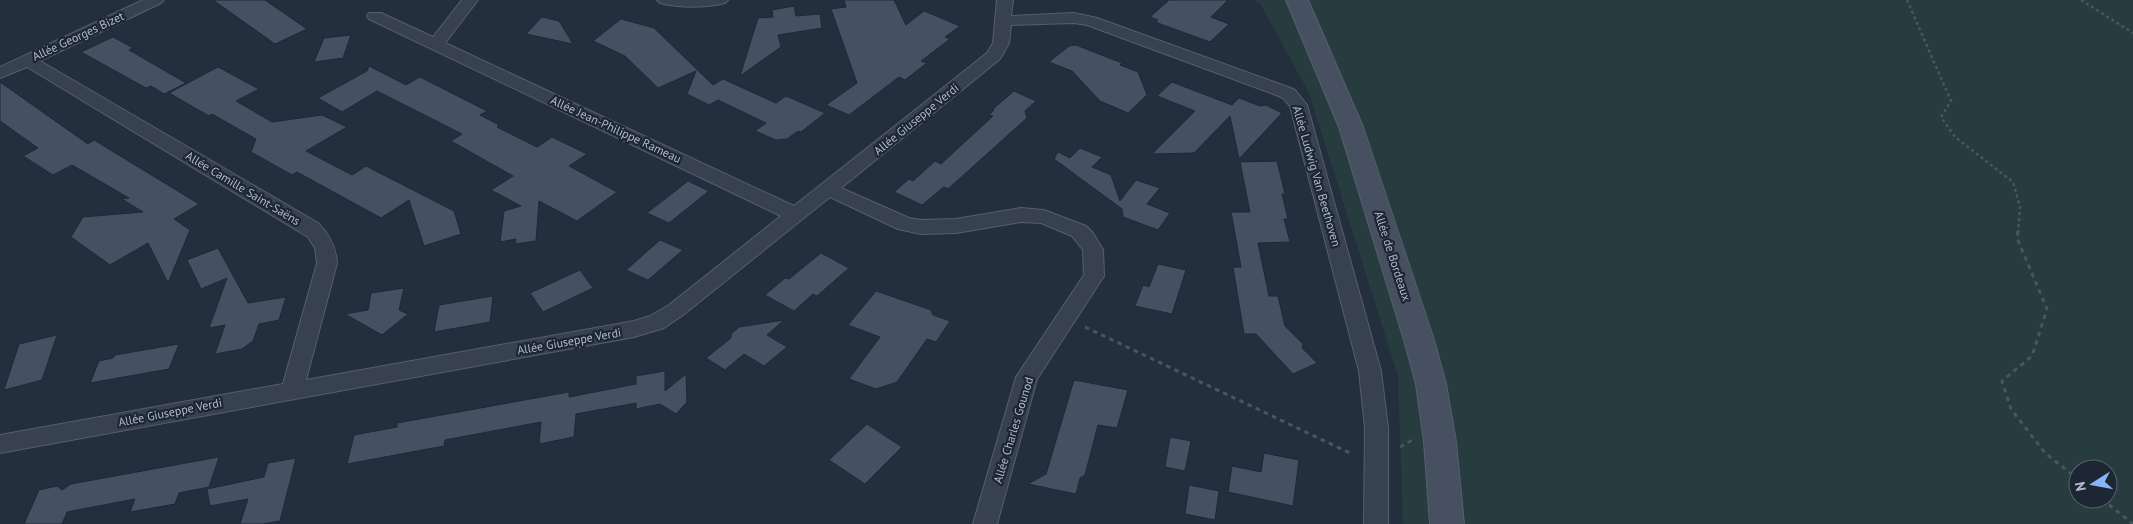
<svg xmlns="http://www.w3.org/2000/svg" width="2133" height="524" font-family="'PT Sans',sans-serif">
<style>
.green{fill:#263c3f;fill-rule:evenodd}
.building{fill:#455162;stroke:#1f2835}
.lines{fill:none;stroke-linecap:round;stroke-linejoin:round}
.street-casing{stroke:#565f6c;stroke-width:2}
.secondary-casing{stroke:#565f6c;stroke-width:2}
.path-far1{stroke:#44595c;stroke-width:2.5;stroke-dasharray:3 3;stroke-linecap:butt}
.path{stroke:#44595c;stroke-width:3;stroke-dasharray:4.5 4.5;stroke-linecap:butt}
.street{fill:#38414e;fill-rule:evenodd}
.secondary{fill:#465061;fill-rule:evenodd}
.labels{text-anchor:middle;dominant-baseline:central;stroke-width:4.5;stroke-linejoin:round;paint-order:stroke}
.street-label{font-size:12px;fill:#b4bcc9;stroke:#1d2633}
</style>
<rect width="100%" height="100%" fill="#242f3e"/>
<!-- green -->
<path class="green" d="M1252,0H2133V524H1403L1398,376L1309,93L1260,3ZM2078,469H2108V499H2078Z"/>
<!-- building -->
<path class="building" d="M213,0H265L307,29L275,44Z
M844,0H894L906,25L924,11L960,26L945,37L950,39L921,61L927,63L905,80L899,77L849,115L826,105L857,83L831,9L846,7Z
M1169,0H1228L1211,17L1229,24L1210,42L1155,22L1158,20L1150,17Z
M794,6L796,16L820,14L822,28L778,35L781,47L740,76L758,18L773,17L772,10Z
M542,17L559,21L573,44L526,34Z
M621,19L654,28L713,85L723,79L776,103L786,96L825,113L801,132L798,131L787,139L776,140L755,131L766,123L718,100L709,105L687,94L696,71L658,88L625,56L593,41Z
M351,35L343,58L314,62L324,38Z
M113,37L133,48L129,50L186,83L164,94L151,86L146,88L81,52Z
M1076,45L1122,63L1120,65L1138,72L1147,95L1128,113L1100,101L1072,71L1049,62L1069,46Z
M369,66L406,85L420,77L487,111L480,115L499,125L497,127L537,147L552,137L587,154L569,166L617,192L577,221L539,201L536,241L515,244L516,239L500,242L504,211L521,206L491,190L513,176L451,141L462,134L377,91L342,112L318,98L367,71Z
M218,67L259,89L236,101L272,122L322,115L347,127L306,151L352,175L366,166L454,211L461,234L424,246L409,200L381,218L297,172L292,175L251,152L256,139L212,114L209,116L169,93Z
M0,82L88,144L94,140L199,204L174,219L190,230L168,283L148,243L110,265L71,237L83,217L143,212L122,199L129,198L72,165L53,175L23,156L38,148L0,121Z
M1172,82L1232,105L1239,98L1260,106L1266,105L1282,113L1239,159L1230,116L1194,153L1152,154L1195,111L1157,96Z
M1014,91L1036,101L1025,111L1027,118L948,189L944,187L922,205L894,192L909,179L913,181L935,161L941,164L993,116L989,115L994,110L993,109Z
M1080,148L1102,157L1092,167L1111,175L1120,201L1136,180L1160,188L1147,204L1170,213L1158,230L1123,217L1122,209L1054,159L1058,152L1070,158Z
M1277,161L1285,194H1282L1288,219H1284L1290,242L1258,243L1269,296H1278L1285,326L1303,344L1302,348L1317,363L1293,374L1256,334H1244L1233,267H1241L1231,212H1250L1240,162Z
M688,181L709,191L669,223L647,213Z
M660,240L683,250L648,280L626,270Z
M218,248L248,303L286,297L279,320L259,324L253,341L242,349L215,354L225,325L209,328L227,278L201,289L187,260Z
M821,253L849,268L817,296L813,294L794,311L765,295L785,278L789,279Z
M1158,264L1186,270L1172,314L1135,306L1143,285L1149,287Z
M580,270L593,288L543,312L530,293Z
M404,288L399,310L408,314L382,335L345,314L368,310L371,293Z
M876,291L931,310L933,315L950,321L936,342L927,339L897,382L876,389L849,379L880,337L848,325Z
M493,296L490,322L434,332L439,305Z
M784,320L767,335L787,347L764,366L744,354L725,370L706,358L731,338V334L739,327Z
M57,335L42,380L4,390L19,344Z
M179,344L169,369L90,383L99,361L113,358L115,355Z
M665,371V391L686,374L687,402L676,414L660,404L636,409V403L576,414L574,437L539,444L541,422L445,440L444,446L347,464L354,435L397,427V423L569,392V397L636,384V376Z
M1074,380L1128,390L1117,428L1098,425L1085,475L1080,478L1076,494L1028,484L1046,474Z
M867,424L902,447L865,484L829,460Z
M1170,437L1191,441L1185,471L1165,467Z
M1264,453L1299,460L1293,506L1228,492L1232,466L1261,472Z
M219,457L209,487L179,493L175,504L130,512L135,499L67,512L62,524H24L39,490L57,486L62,490L71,484Z
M296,458L280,521L263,524H240L248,499L210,506L207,489L264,477L268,463Z
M1189,485L1219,491L1215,520L1185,514Z"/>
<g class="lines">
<defs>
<path id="street" d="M143,0H164L161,3L40,61L318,223C330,235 336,247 337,263L306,380L634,321L650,316L669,305L781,216L369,19L367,16L369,13H381L433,37L462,0H478L445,43L794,206L987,53L993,43L997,0H1013L1011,16L1074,13L1097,18L1288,87L1295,90L1307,105L1381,371L1388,428V524H1364L1365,428L1359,371L1290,106L1283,98L1276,95L1087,25L1074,23L1011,25L1009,43L1000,59L841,188L909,218L921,220L956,219L1021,208L1044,210L1086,226L1093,233L1103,250L1104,276L1037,379L997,524H973L1016,377L1084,275L1083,250L1072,236L1041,223L1021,222L956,233L921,234L898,229L830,197L683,315L664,328L634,337L0,453V435L283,384L317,263L315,248L308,237L27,67L0,78V67Z
M657,0H728L725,3C705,8 680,8 660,3Z"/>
<path id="secondary" d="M1286,0H1308L1363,127L1434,340L1446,384L1456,442L1464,524H1430L1424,442L1416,384L1404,340L1339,127Z"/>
</defs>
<!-- street casing -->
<use href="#street" class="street-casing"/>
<!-- secondary casing -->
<use href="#secondary" class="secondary-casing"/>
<!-- path-far1 -->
<path class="path-far1" d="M1907,0L1951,101L1941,117L1955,137L2013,182L2020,207L2018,233
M2081,0L2133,33"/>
<!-- path -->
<path class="path" d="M2018,231L2017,238L2047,309L2032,356L2002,381L2011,409L2045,453L2078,479
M1085,327L1352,454
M1400,447L1412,440
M2102,499L2133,524"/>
<!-- street -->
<use href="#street" class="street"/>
<!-- secondary -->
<use href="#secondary" class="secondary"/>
</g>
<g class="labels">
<!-- street labels -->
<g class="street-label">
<text transform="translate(78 36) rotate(-25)">Allée Georges Bizet</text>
<text transform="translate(916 119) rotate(-39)">Allée Giuseppe Verdi</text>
<text transform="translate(616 129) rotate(25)">Allée Jean-Philippe Rameau</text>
<text transform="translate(1317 176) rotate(74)">Allée Ludwig Van Beethoven</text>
<text transform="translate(243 188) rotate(31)">Allée Camille Saint-Saëns</text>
<text transform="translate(1393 256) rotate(72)">Allée de Bordeaux</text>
<text transform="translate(569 341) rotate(-10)">Allée Giuseppe Verdi</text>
<text transform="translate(170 412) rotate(-11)">Allée Giuseppe Verdi</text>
<text transform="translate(1013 430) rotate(-73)">Allée Charles Gounod</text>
</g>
</g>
<!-- north arrow -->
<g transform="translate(2093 484) rotate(259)"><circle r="24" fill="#1d2633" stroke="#59626f"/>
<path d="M0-4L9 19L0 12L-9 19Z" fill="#8ab4f8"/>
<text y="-8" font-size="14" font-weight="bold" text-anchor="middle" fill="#b4bcc9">N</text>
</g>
</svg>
